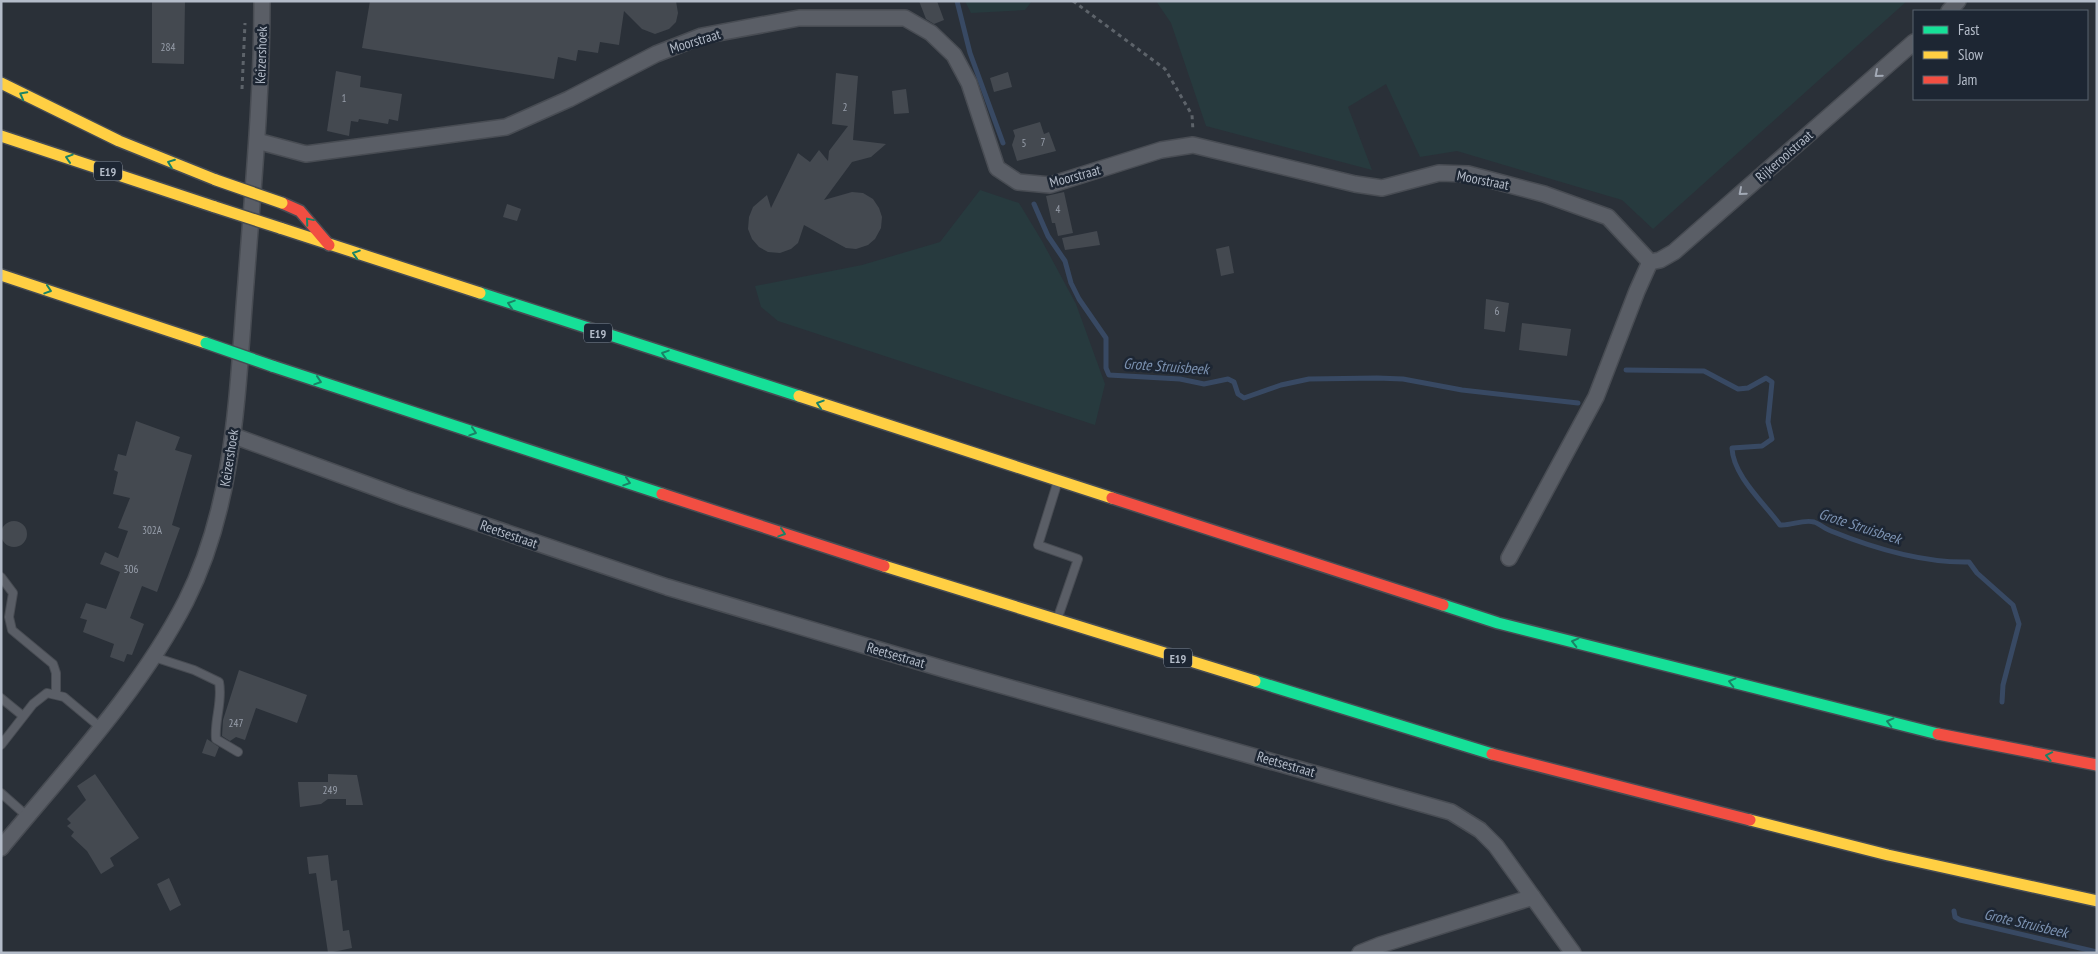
<svg xmlns="http://www.w3.org/2000/svg" width="2098" height="954" font-family="'PT Sans Narrow',sans-serif">
<style>
.green{fill:#273a3e}
.lines{fill:none;stroke-linecap:round;stroke-linejoin:round}
.stream{stroke:#384963;stroke-width:5}
.building{fill:#444950}
.lane-casing{stroke:#484c53;stroke-width:10}
.street-casing{stroke:#484c53;stroke-width:18}
.fast-casing{stroke:#474c53;stroke-width:14}
.slow-casing{stroke:#474c53;stroke-width:14}
.jam-casing{stroke:#474c53;stroke-width:14}
.path{stroke:#5d636a;stroke-width:3;stroke-dasharray:4 4;stroke-linecap:butt}
.lane{stroke:#5a5e66;stroke-width:8}
.street{stroke:#5a5e66;stroke-width:15}
.fast{stroke:#16e098;stroke-width:11}
.slow{stroke:#ffcf43;stroke-width:11}
.jam{stroke:#f24e42;stroke-width:11}
.fast-bridge-casing{stroke:#474c53;stroke-width:14;stroke-linecap:butt}
.slow-bridge-casing{stroke:#474c53;stroke-width:14;stroke-linecap:butt}
.fast-bridge{stroke:#16e098;stroke-width:11}
.slow-bridge{stroke:#ffcf43;stroke-width:11}
.oneway{stroke:#a2a9b5}
.oneway2{stroke:#1a8366}
.labels{text-anchor:middle;dominant-baseline:central;stroke-width:5;stroke-linejoin:round;paint-order:stroke}
.number-label{font-size:11px;fill:#989fab}
.shield{fill:#1d2633;stroke:#878f9c;stroke-width:1}
.shield-label{font-size:12px;font-weight:bold;fill:#b4bcc9}
.street-label{font-size:14px;fill:#b4bcc9;stroke:#1d2633}
.water-label{font-size:15px;font-style:italic;fill:#7c92b1;stroke:#1d2633}
</style>
<rect width="100%" height="100%" fill="#2a3038"/>
<!-- green -->
<path class="green" d="M965,1H1032L1025,10L971,13Z
M1156,1H1907L1653,229L1622,200L1457,151L1420,157L1386,84L1348,107L1372,170L1206,126L1171,23Z
M980,190L1019,203L1042,241L1076,304L1105,384L1095,425L778,321L761,307L755,286L862,265L940,242Z"/>
<g class="lines">
<!-- stream -->
<path class="stream" d="M957,1L970,53L1003,143
M1034,204L1048,236L1065,261L1071,283L1079,299L1106,338V368L1109,375L1180,379L1204,384L1228,379L1234,382L1238,394L1244,398L1281,385L1309,379L1377,378L1403,379L1462,390L1578,403
M1626,370L1704,371L1738,389L1748,388L1766,378L1772,382L1768,422L1772,439L1762,446L1732,448C1733,476 1765,504 1780,525C1791,526 1803,519 1814,522C1820,524 1825,529 1831,531C1873,548 1924,563 1969,562L1977,573L2013,605L2019,624L2003,685L2002,702
M1954,911L1955,917L1960,920L2097,952"/>
</g>
<!-- building -->
<path class="building" d="M152,1H185L184,64L152,63Z
M370,1H676L678,13L676,22L669,29L655,34L642,29L624,11L619,45L600,42L598,53L578,50L576,61L558,57L554,79L362,48Z
M919,1H937L944,20L934,24L926,19Z
M336,71L361,76L360,87L402,94L398,121L389,119L388,124L359,119L358,122L351,121L349,136L327,131Z
M1008,72L1012,87L994,92L990,78Z
M836,73L858,76L853,140L886,144L871,157L852,162L824,200L852,192L863,193L873,199L879,208L882,217L881,228L875,239L868,245L856,249L846,248L804,225L798,243L791,249L780,253L768,252L759,247L752,239L748,229L749,217L753,207L767,195L771,208L798,153L810,162L819,150L828,161L829,151L848,126L832,124Z
M906,89L909,113L894,114L892,91Z
M1040,122L1044,134L1049,132L1056,151L1017,161L1012,145L1015,136L1013,130Z
M1064,192L1073,233L1058,236L1055,223H1052L1046,196Z
M507,204L521,209L517,221L503,217Z
M1097,231L1100,245L1065,250L1062,238Z
M1229,246L1234,273L1221,276L1216,249Z
M1486,299L1509,303L1505,332L1484,329Z
M1522,323L1571,329L1567,356L1519,350Z
M136,421L180,437L175,450L192,455L172,525L180,528L157,592L142,586L130,618L144,624L132,655L127,654L124,662L110,657L114,644L83,632L87,620L80,618L86,603L106,609L120,572L100,564L105,552L118,558L128,531L118,528L130,498L113,494L118,472L114,470L118,454L126,456Z
M1 534a13 13 0 1 1 26 0a13 13 0 1 1-26 0Z
M239,670L307,695L297,723L256,708L245,740L236,737L230,741L222,736L223,720Z
M207,739L219,747L215,757L202,753Z
M95,774L139,838L110,858L114,866L101,874L87,851L71,836L74,832L67,826L71,823L67,819L86,800L77,786Z
M328,774L357,775L363,805H346V799H328L321,804L300,807L298,782H328Z
M328,855L331,881L337,880L343,931L349,930L352,948L328,953L316,873L309,874L307,857Z
M169,878L181,905L170,911L157,884Z"/>
<g class="lines">
<defs>
<path id="lane" d="M1057,484L1038,545L1078,559L1058,617
M1,577L13,593L9,617L12,630L53,664L56,673V694
M154,657L194,670L219,682C223,702 214,720 216,739L238,752
M1,698L23,716
M1,745L33,704L47,693L64,697L100,727
M1,793L27,816"/>
<path id="street" d="M1949,11L1958,1
M257,141L306,154L506,127L569,99L656,54L702,36L799,18H905L931,33L954,55L969,83L997,168L1018,182L1050,185L1161,150L1193,145L1355,184L1382,188L1439,173L1468,174L1544,194L1608,217L1650,262
M1650,262L1660,260L1674,252L1914,42
M234,436L404,498L667,587L947,670L1451,812L1480,830L1496,846L1573,953
M1509,558L1596,397L1637,291L1650,262
M1,848C65,770 140,691 186,601C236,502 237,390 246,282C253,188 262,95 262,1
M1360,953L1380,945L1533,897"/>
<path id="fast" d="M480,293L799,396
M272,366L662,494
M1443,605L1498,623L1938,734
M1255,681L1492,754"/>
<path id="slow" d="M1,83L119,141L216,180
M1,136L215,207
M280,228L480,293
M1,275L206,343
M799,396L1112,498
M884,566L1255,681
M1750,820L1888,855L2097,901"/>
<path id="jam" d="M282,203L300,211L329,245
M662,494L884,566
M1112,498L1443,605
M1938,734L2097,765
M1492,754L1750,820"/>
</defs>
<!-- lane casing -->
<use href="#lane" class="lane-casing"/>
<!-- street casing -->
<use href="#street" class="street-casing"/>
<!-- fast casing -->
<use href="#fast" class="fast-casing"/>
<!-- slow casing -->
<use href="#slow" class="slow-casing"/>
<!-- jam casing -->
<use href="#jam" class="jam-casing"/>
<!-- path -->
<path class="path" d="M1073,1L1165,69L1192,115L1193,131
M242,89L245,23"/>
<!-- lane -->
<use href="#lane" class="lane"/>
<!-- street -->
<use href="#street" class="street"/>
<!-- fast -->
<use href="#fast" class="fast"/>
<!-- slow -->
<use href="#slow" class="slow"/>
<!-- jam -->
<use href="#jam" class="jam"/>
<defs>
<path id="fast-bridge" d="M206,343L272,366"/>
<path id="slow-bridge" d="M216,180L282,203
M215,207L280,228"/>
</defs>
<!-- fast-bridge casing -->
<use href="#fast-bridge" class="fast-bridge-casing"/>
<!-- slow-bridge casing -->
<use href="#slow-bridge" class="slow-bridge-casing"/>
<!-- fast-bridge -->
<use href="#fast-bridge" class="fast-bridge"/>
<!-- slow-bridge -->
<use href="#slow-bridge" class="slow-bridge"/>
</g>
<!-- one-way arrows -->
<defs><path id="oneway-chevron" d="M-2-3.5L2.5 0L-2 3.5" fill="none" stroke-width="1.6" stroke-linecap="round" stroke-linejoin="round" transform="scale(1.25)"/></defs>
<g class="oneway">
<use href="#oneway-chevron" transform="translate(1878 74) rotate(139)"/>
<use href="#oneway-chevron" transform="translate(1742 192) rotate(139)"/>
</g>
<g class="oneway2">
<use href="#oneway-chevron" transform="translate(23 95) rotate(-152)"/>
<use href="#oneway-chevron" transform="translate(69 158) rotate(-162)"/>
<use href="#oneway-chevron" transform="translate(171 163) rotate(-159)"/>
<use href="#oneway-chevron" transform="translate(309 221) rotate(-130)"/>
<use href="#oneway-chevron" transform="translate(356 254) rotate(-162)"/>
<use href="#oneway-chevron" transform="translate(48 290) rotate(18)"/>
<use href="#oneway-chevron" transform="translate(511 304) rotate(-162)"/>
<use href="#oneway-chevron" transform="translate(665 354) rotate(-162)"/>
<use href="#oneway-chevron" transform="translate(318 381) rotate(18)"/>
<use href="#oneway-chevron" transform="translate(820 404) rotate(-162)"/>
<use href="#oneway-chevron" transform="translate(473 432) rotate(18)"/>
<use href="#oneway-chevron" transform="translate(627 482) rotate(18)"/>
<use href="#oneway-chevron" transform="translate(782 533) rotate(18)"/>
<use href="#oneway-chevron" transform="translate(1575 642) rotate(-166)"/>
<use href="#oneway-chevron" transform="translate(1732 682) rotate(-166)"/>
<use href="#oneway-chevron" transform="translate(1890 722) rotate(-166)"/>
<use href="#oneway-chevron" transform="translate(2049 756) rotate(-169)"/>
</g>
<g class="labels">
<!-- number labels -->
<g class="number-label">
<text x="168" y="47">284</text>
<text x="344" y="98">1</text>
<text x="845" y="107">2</text>
<text x="1043" y="142">7</text>
<text x="1024" y="143">5</text>
<text x="1058" y="209">4</text>
<text x="1497" y="311">6</text>
<text x="152" y="530">302A</text>
<text x="131" y="569">306</text>
<text x="236" y="723">247</text>
<text x="330" y="790">249</text>
</g>
<!-- shield labels -->
<g class="shield">
<rect x="94" y="161.5" width="28" height="19" rx="4"/>
<rect x="584" y="323.5" width="28" height="19" rx="4"/>
<rect x="1164" y="648.5" width="28" height="19" rx="4"/>
</g>
<g class="shield-label">
<text x="108" y="171">E19</text>
<text x="598" y="333">E19</text>
<text x="1178" y="658">E19</text>
</g>
<!-- street labels -->
<g class="street-label">
<text transform="translate(695 41) rotate(-17)">Moorstraat</text>
<text transform="translate(261 55) rotate(-88)">Keizershoek</text>
<text transform="translate(1784 156) rotate(-41)">Rijkerooistraat</text>
<text transform="translate(1075 176) rotate(-15)">Moorstraat</text>
<text transform="translate(1483 180) rotate(11)">Moorstraat</text>
<text transform="translate(229 458) rotate(-81)">Keizershoek</text>
<text transform="translate(509 534) rotate(19)">Reetsestraat</text>
<text transform="translate(896 655) rotate(16)">Reetsestraat</text>
<text transform="translate(1286 764) rotate(16)">Reetsestraat</text>
</g>
<!-- water labels -->
<g class="water-label">
<text transform="translate(1166 366) rotate(4)">Grote Struisbeek</text>
<text transform="translate(1860 526) rotate(18)">Grote Struisbeek</text>
<text transform="translate(2026 923) rotate(13)">Grote Struisbeek</text>
</g>
</g>
<!-- border -->
<rect width="2098" height="954" fill="none" stroke="#b4bcc9" stroke-width="5"/>
<!-- legend -->
<rect x="1913" y="10" width="175" height="90" fill="#1d2633" stroke="#59626f"/>
<rect x="1923" y="26" width="25" height="8" fill="#16e098" stroke="#59626f"/>
<text x="1958" y="35" font-size="15" fill="#b4bcc9">Fast</text>
<rect x="1923" y="51" width="25" height="8" fill="#ffcf43" stroke="#59626f"/>
<text x="1958" y="60" font-size="15" fill="#b4bcc9">Slow</text>
<rect x="1923" y="76" width="25" height="8" fill="#f24e42" stroke="#59626f"/>
<text x="1958" y="85" font-size="15" fill="#b4bcc9">Jam</text>
</svg>
